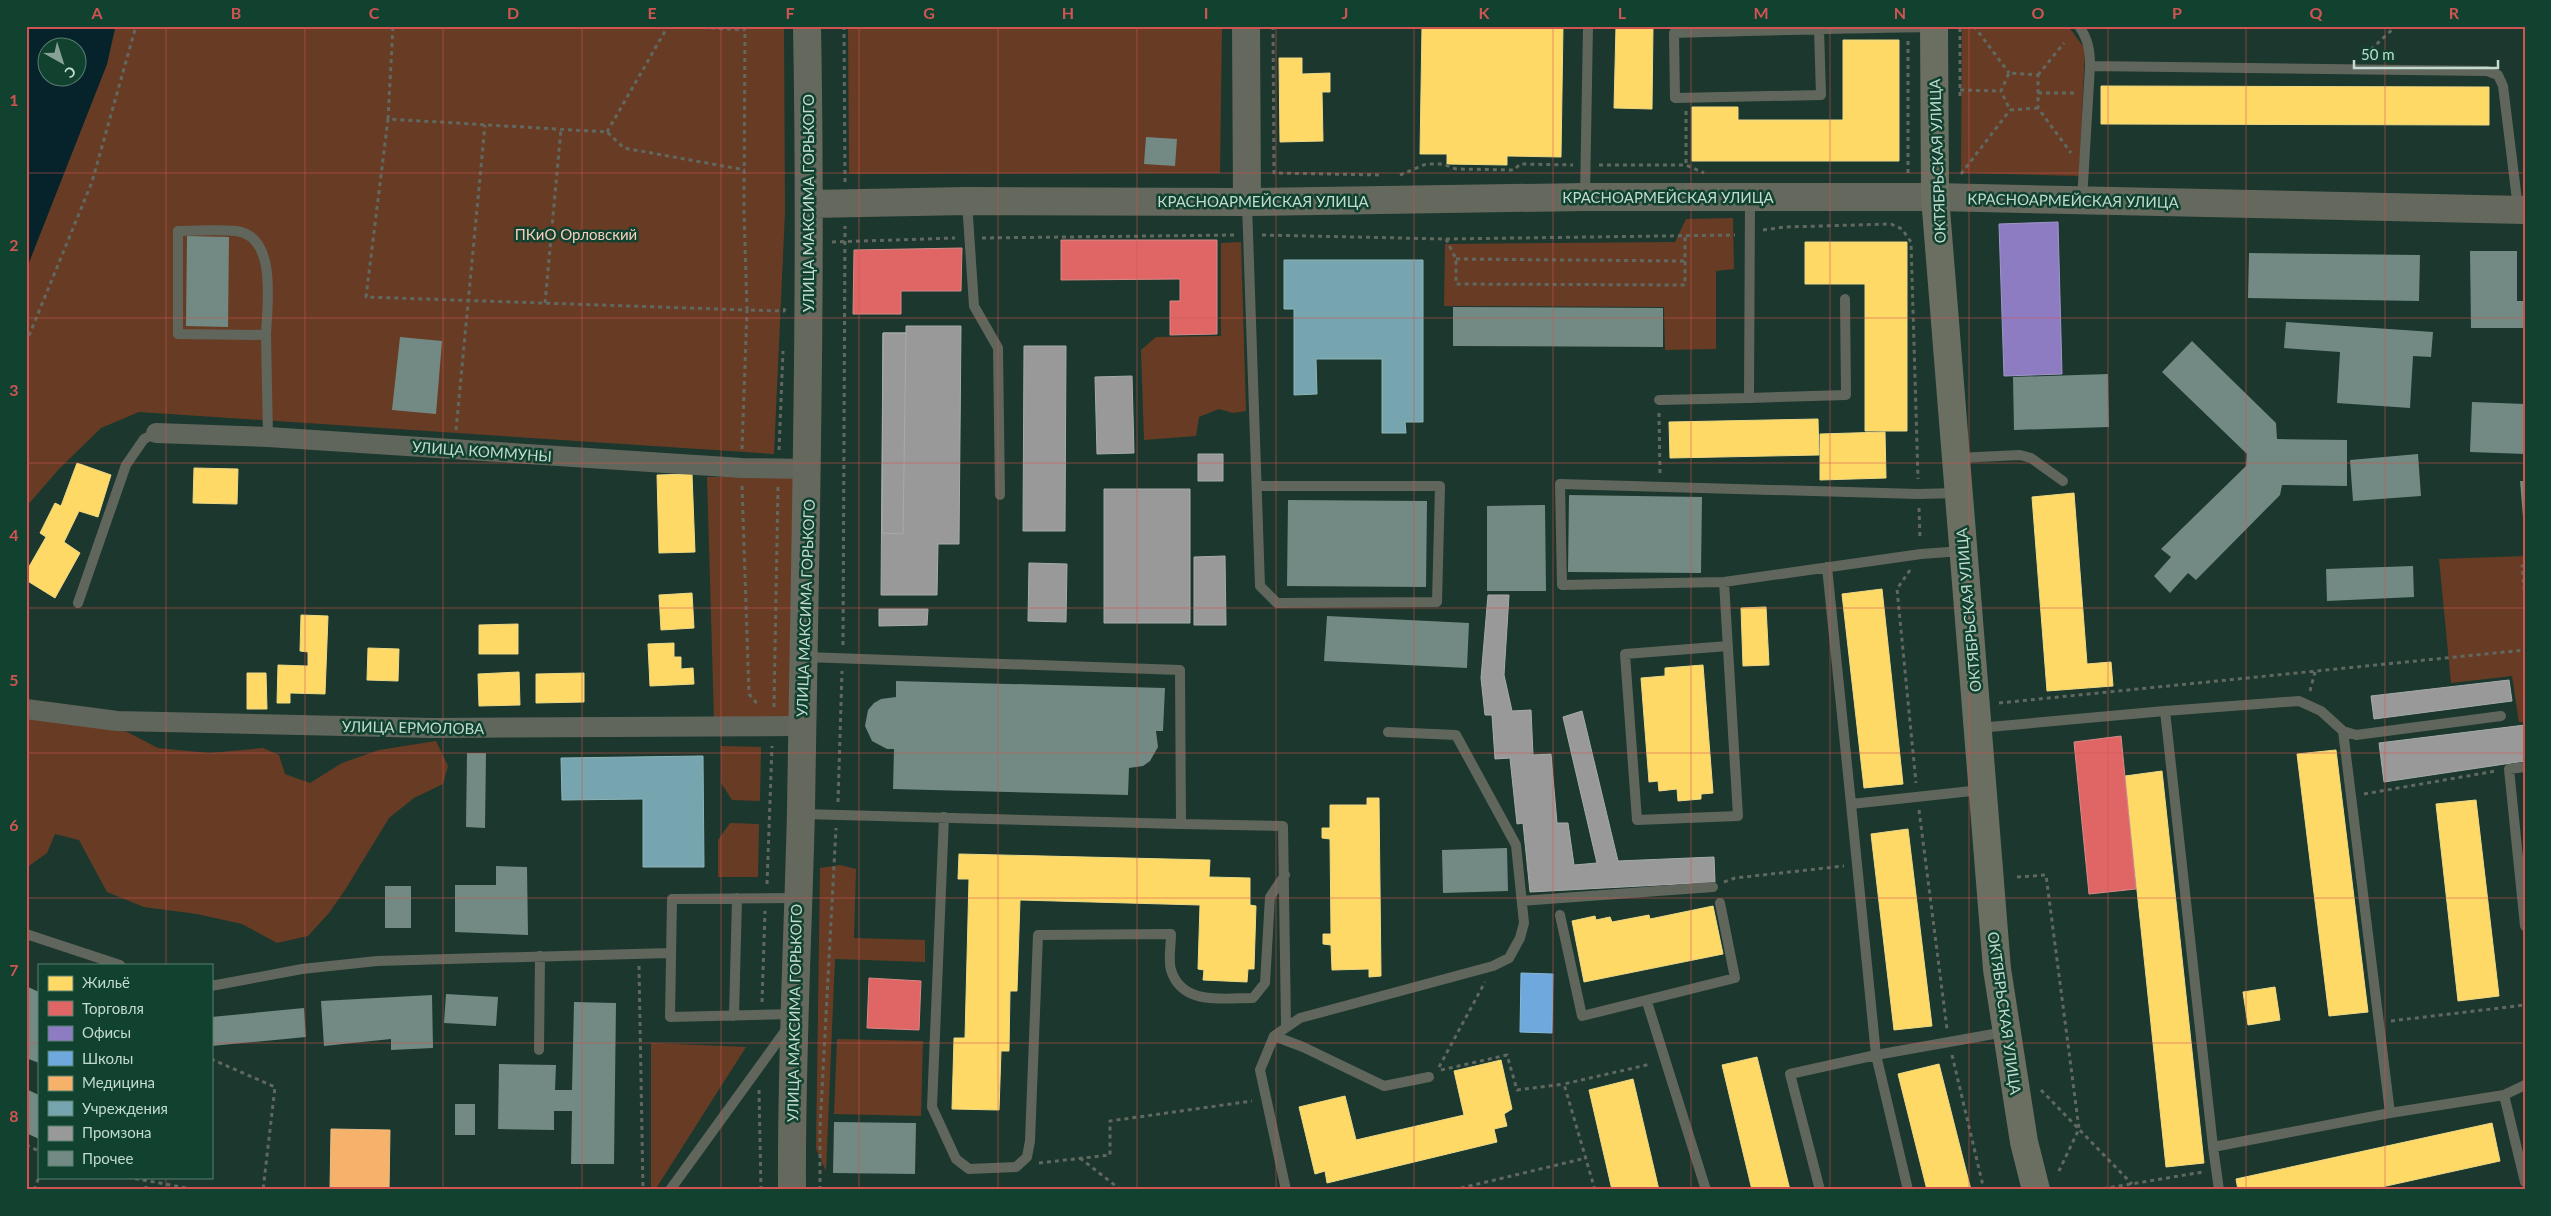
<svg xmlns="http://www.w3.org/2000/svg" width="2551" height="1216" font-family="Lato,sans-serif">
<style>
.green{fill:#683c24}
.water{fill:#06232b;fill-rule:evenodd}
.homes{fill:#ffd966;stroke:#edd986}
.shops{fill:#e06666;stroke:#d78986}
.offices{fill:#8e7cc3;stroke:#9e98c7}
.schools{fill:#6fa8dc;stroke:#88b7d8}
.health{fill:#f6b26b;stroke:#e6be89}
.public{fill:#76a5af;stroke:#8db5b9}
.industry{fill:#999;stroke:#a5aca9}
.building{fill:#728a83}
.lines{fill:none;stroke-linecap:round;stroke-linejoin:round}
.path{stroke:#606860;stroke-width:3;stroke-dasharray:4 4;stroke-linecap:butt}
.lane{stroke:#61665c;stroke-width:10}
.street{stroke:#61665c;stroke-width:20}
.secondary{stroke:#65685c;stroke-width:28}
.primary{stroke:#6b6f61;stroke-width:28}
.grid{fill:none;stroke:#d15452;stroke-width:1;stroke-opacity:0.55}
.labels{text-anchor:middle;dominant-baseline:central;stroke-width:5;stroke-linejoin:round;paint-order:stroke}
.street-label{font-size:15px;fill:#c2dacf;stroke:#114230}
.park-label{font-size:15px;fill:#f6cfbe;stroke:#114230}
.neatline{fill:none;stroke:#d15452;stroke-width:2}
.grid-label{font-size:16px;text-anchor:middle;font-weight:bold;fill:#d15452}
</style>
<rect width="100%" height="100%" fill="#1c372d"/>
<!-- green -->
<path class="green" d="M116,26H784L785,212L774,454L139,412L101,428L59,469L26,507V270L107,64Z
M848,26H1222L1220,173L849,174Z
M1962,26H2068L2085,49L2079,176L1961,173Z
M1733,218L1734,269L1716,271V349L1665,350L1664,307L1444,306L1445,244L1675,242L1686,219Z
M1241,242L1246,411L1233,413L1219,409L1199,417L1196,436L1144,440L1141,350L1156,337L1221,336V243Z
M707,477H794L793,717L714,719Z
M2525,556V722H2519L2512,676L2451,683L2439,559Z
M26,711H43L127,732L158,748L209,753L263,748L279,755L285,774L310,783L342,763L379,750L436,741L448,766L443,784L414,798L389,818L345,890L329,913L308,936L277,943L242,924L197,914L144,907L107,892L79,840L55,834L47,853L26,868Z
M721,746L761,747L760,801L732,800L721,783Z
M730,823L759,824L758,877H718V840Z
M840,865L856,869L854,938L925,940V962L835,959L826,1171L816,1149L820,868Z
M837,1039L923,1041L921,1116L834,1114Z
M651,1043L746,1047L655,1190H651Z"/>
<!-- water -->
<path class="water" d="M26,26H115L107,64L26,270ZM48,48H78V78H48Z"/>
<!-- homes -->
<path class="homes" d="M1422,26H1563L1561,157L1507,156V165L1447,164V154H1420Z
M1616,26H1653L1652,109L1614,108Z
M1843,40H1899V161H1692V107H1738V120H1843Z
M1279,58H1302V74L1330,73V92H1322L1323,141L1280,142Z
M2101,86L2489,87V125L2101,124Z
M1805,242H1907V431H1865V284H1805Z
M1818,419L1819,455L1670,458L1669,422Z
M1885,432L1886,478L1820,480V434Z
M77,463L111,475L98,517L79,511L64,542L80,553L55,598L26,580V572L46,537L40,533L55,503L61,506Z
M194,468L238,469L237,504L193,503Z
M692,474L695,552L659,553L657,475Z
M2074,493L2087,664L2111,662L2113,686L2047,691L2032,497Z
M1882,589L1903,784L1864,788L1842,594Z
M692,593L694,628L661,630L659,595Z
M1766,607L1769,665L1743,666L1741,608Z
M301,615L328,616L325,694L290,693V703H277L278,665L308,666V652L300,651Z
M518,624V654H479V625Z
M674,643V657H681V669L693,668L694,684L650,686L648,644Z
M368,648L399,649L398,681L367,680Z
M1703,665L1713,793L1701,794V799L1678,801L1677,789L1659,791L1658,781L1649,782L1641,678L1665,676V668Z
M519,672L520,705L479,706L478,674Z
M247,673H266L267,709H247Z
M584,673V702L536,703V674Z
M2336,750L2368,1012L2329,1016L2297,754Z
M2162,771L2204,1163L2166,1167L2125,776Z
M1367,798H1379L1381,976L1369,977V969L1332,970L1331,945L1323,944V934H1331L1330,839L1322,838V828H1330V805H1367Z
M2476,800L2499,996L2458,1001L2436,804Z
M1908,829L1932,1026L1894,1030L1871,834Z
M959,854L1210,860L1209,877L1250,878V905L1256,906L1254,969H1248L1247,982L1203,980L1204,970L1198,969L1200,905L1020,900L1017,991H1010L1009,1051H1001L999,1110L952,1109L954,1038H965L969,879H958Z
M1713,906L1723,954L1584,982L1572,921L1595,916L1596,920L1610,917L1612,922L1649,915L1650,919Z
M2275,987L2280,1020L2248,1025L2243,992Z
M1757,1057L1790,1190H1752L1722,1065Z
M1501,1060L1512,1109L1504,1114L1507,1126L1494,1129L1497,1142L1327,1183L1325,1171L1315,1174L1299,1107L1345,1096L1356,1140L1464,1115L1454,1071Z
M1939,1064L1971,1190H1927L1898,1074Z
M1633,1079L1659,1190H1612L1589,1090Z
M2492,1123L2500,1161L2368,1190H2238L2236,1179Z"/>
<!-- shops -->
<path class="shops" d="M1061,240H1217V334L1170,335V301H1180V279L1061,280Z
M962,248L961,291H901V314H853L854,250Z
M2121,736L2136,889L2089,894L2074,742Z
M869,978L921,981L919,1030L867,1028Z"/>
<!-- offices -->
<path class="offices" d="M2058,222L2062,374L2004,376L1999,224Z"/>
<!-- schools -->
<path class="schools" d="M1521,973L1553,974L1552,1033L1520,1032Z"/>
<!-- health -->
<path class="health" d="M331,1129L390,1130L389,1190H330Z"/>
<!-- public -->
<path class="public" d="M1284,260H1423V422H1405L1406,433H1382V359H1316L1317,394L1294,395V309H1284Z
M703,756L704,867H643V799L562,800L561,758Z"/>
<!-- industry -->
<path class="industry" d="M906,326H961L959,544H938L937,595H881L883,333H906Z
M883,333H906L903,534L882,533Z
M1024,346H1066L1065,531H1023Z
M1132,376L1134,453L1097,454L1095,377Z
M1198,454H1223V481H1198Z
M1104,489H1190V623H1104Z
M1225,556L1226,625H1194V557Z
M1029,563L1067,564L1066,622L1028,621Z
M1488,595H1509L1504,675L1512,711L1531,710L1533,755L1551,754L1557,823H1568L1574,865L1597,863L1563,717L1582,711L1618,861L1714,857L1715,882L1530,892L1523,823L1517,824L1510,758L1495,759L1492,715H1485L1481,678Z
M879,609H928L927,625L879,626Z
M2509,680L2512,701L2374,719L2371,696Z
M2525,725V761L2384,782L2379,743Z"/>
<!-- building -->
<path class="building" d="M1146,137L1177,139L1175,166L1144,164Z
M187,236L229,237L228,327L186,326Z
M2470,251H2517V301H2525V328H2471Z
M2249,253L2420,255L2419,301L2248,298Z
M1453,307L1663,308V347L1453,346Z
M2286,322L2433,332L2431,357L2413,356L2410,408L2337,403L2340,352L2284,348Z
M400,337L442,341L436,414L392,410Z
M2192,341L2276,423L2277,439L2347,440V486L2282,485L2280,495L2196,580L2188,573L2170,593L2154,576L2171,557L2161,549L2246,466L2247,454L2162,372Z
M2108,374L2109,427L2014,430L2013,377Z
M2472,402L2525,404V454L2470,452Z
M2418,454L2421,496L2353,501L2350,460Z
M2520,481H2525V517H2523Z
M1569,495L1702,497L1701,573L1568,572Z
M1288,500L1427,501L1426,587L1287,586Z
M1545,505L1546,591H1487V506Z
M2413,566L2414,597L2327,601L2326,569Z
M1327,616L1469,623L1467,668L1324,661Z
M896,681L1165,688L1163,731H1156L1158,747L1150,761L1143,766L1129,768L1128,795L893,789L894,749H887L872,741L865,726L868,710L874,703L881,699L896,697Z
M467,753H486L485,828L466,827Z
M1507,848L1508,891L1443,893L1442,850Z
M496,866L527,867L528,935L455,932V885H496Z
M385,886H411V928H385Z
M26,986L39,992V1063L26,1058Z
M446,994L498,997L496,1026L444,1023Z
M432,995L433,1048L391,1050V1039L324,1046L321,1001Z
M574,1002L616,1003L614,1164H571L572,1111H554V1130L498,1129L499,1064L556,1065L555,1090H572Z
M304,1008L306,1037L211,1046V1017Z
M26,1089L39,1095V1139L26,1133Z
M455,1104H475V1135H455Z
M834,1122L916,1123L915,1174L833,1173Z"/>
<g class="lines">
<!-- path -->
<path class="path" d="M679,26L745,30
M745,26L744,212L747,310L784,311L785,308
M844,26L845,182
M1273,26L1274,173L1382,175
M1974,26L2009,73
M2365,55L2396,26
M2038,75L2064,43
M1960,90L2001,91
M2038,93H2075
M1960,96V26
M2038,108L2010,110L2001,91L2009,73L2038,75V108L2071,153
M1686,111V165
M388,119L393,26
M607,132L668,26
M1599,165H1686L1704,173
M1908,173V40
M1961,174L2010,110
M1400,175L1426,164H1443L1456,169L1514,170L1520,164L1573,165
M1763,230L1785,227L1891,224L1902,229L1911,242L1918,479
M1262,235L1446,239L1735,235
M982,238L1235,235
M1446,239L1456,259V284L1685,285V237
M832,242L955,238
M1456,259L1684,261
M545,303L561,129
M26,343L92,182L136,26
M1659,413L1660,475
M456,430L485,125
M742,449L747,310L366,297L388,119L607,132L624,148L745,170
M779,450L783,351
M742,486L749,694L759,706
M1919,508L1920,539
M2525,566H2522L2525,600
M1910,570L1897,589L1916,783
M843,645L845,226
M2310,691L2315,672
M1999,703L2525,650
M774,707L778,486
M2364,794L2496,771
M838,802L842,671
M1919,810L1947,1029
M2017,877L2046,875L2079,1129L2057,1175
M1724,882L1735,878L1844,866
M767,884L772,746
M639,966L643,1190
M762,1002L765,911
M2391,1021L2525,1005
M1952,1055L1984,1190
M211,1059L275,1087L263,1190
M1439,1067L1485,982
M1441,1070L1507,1055L1517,1090L1564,1084
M759,1090L761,1190
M2041,1090L2132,1184
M26,1145L39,1151
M1080,1158L1121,1190
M1039,1163L1110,1155V1121L1252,1101
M127,1177L197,1190
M34,1190L39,1177
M146,1190V1182
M820,1190V1128L836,828
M1453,1190L1586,1158
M1595,1190L1564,1084L1651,1064
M2095,1190L2203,1172"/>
<!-- lane -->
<path class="lane" d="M2079,26C2088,39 2090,50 2090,66
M1819,29L1821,95L1675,98L1674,33C1760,31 1846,28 1933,27
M1585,196L1588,26
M1750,198L1749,398L1846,395L1845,299
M2082,200L2090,66L2487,71L2498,75L2503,86L2518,208
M967,202L974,306L998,348L1000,495
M1247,204L1260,586L1277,603L1437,602L1440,486H1257
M266,335C267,306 278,236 236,231C217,229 197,231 178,231V334L266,335L268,437
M1659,400L1749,398
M1957,458L2020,455L2031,458L2063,481
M1957,493L1918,494L1560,484L1562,585L1724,582L1921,554L1962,551
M1827,567L1851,804
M1724,582C1728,660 1733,738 1738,816L1637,820L1625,654L1728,646
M78,603L126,465L144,439L156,433
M2165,711L2299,701L2321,711L2343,731L2356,735L2501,716
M1978,728L2165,711L2213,1147
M2343,731L2390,1113
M2525,767L2509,769L2525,926
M802,814L1181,824L1180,670L805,657
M944,817L932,1107L956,1159L969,1169L1016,1167L1027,1157L1030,1141L1038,935L1171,934C1171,945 1168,960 1171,970C1182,1006 1224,998 1253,998L1265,983L1270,897L1285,875
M1181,824L1283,826L1286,1025
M1522,901L1713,887
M1560,915L1582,1016L1735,978L1720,903
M26,934L120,965
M211,986L302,969L377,961L670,953
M1647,1002L1706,1190
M793,1014L670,1017L672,899L797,898
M734,1016L737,898
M1274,1036L1300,1018L1493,966L1509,958L1520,938L1524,923L1516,845L1456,735L1388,732
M539,1050L540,956
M2504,1095L2525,1182
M670,1190L788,1027
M1286,1190L1260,1070L1274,1036L1303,1047L1384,1086L1429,1077
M1820,1190L1790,1074L1876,1055L1851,804L1981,790
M1908,1190L1876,1055L2005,1032
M2219,1190L2213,1147L2390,1113L2504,1095L2525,1085"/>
<!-- street -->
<path class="street" d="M156,433L268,437L742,468L808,469
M26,709L117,721L433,728L802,726"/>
<!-- secondary -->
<path class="secondary" d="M1246,26L1247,202
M810,204L967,201L1247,202L1585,197H1935L2525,210
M792,1190C791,1063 798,937 801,810C805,548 812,288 807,26"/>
<!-- primary -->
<path class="primary" d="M1934,26L1935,197L1997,969L2024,1142L2036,1190"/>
</g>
<!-- grid -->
<path class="grid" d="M166,26V965M305,26V1190M443,26V1190M582,26V1190M721,26V1190M859,26V1190M998,26V1190M1137,26V1190M1276,26V1190M1414,26V1190M1553,26V1190M1691,26V1190M1830,26V1190M1969,26V1190M2108,26V1190M2246,26V1190M2385,26V1190M26,173H2525M26,318H2525M26,463H2525M26,608H2525M26,753H2525M26,898H2525M26,1043H39M211,1043H2525M166,1177V1190"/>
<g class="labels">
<!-- street labels -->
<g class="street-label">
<text transform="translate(1937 161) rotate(-92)">ОКТЯБРЬСКАЯ УЛИЦА</text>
<text x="1668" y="197">КРАСНОАРМЕЙСКАЯ УЛИЦА</text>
<text transform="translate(2073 200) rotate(1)">КРАСНОАРМЕЙСКАЯ УЛИЦА</text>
<text x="1263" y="201">КРАСНОАРМЕЙСКАЯ УЛИЦА</text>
<text transform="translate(808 203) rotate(-90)">УЛИЦА МАКСИМА ГОРЬКОГО</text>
<text transform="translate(482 451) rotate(4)">УЛИЦА КОММУНЫ</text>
<text transform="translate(805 608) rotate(-88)">УЛИЦА МАКСИМА ГОРЬКОГО</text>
<text transform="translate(1968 610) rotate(-95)">ОКТЯБРЬСКАЯ УЛИЦА</text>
<text transform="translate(413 727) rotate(1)">УЛИЦА ЕРМОЛОВА</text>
<text transform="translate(794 1013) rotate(-89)">УЛИЦА МАКСИМА ГОРЬКОГО</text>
<text transform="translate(2005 1013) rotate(82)">ОКТЯБРЬСКАЯ УЛИЦА</text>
</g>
<!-- park labels -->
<g class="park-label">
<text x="576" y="234">ПКиО Орловский</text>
</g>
</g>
<!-- border -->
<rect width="2551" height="1216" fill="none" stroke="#114230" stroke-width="55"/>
<!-- legend -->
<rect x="38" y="964" width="175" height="215" fill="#114230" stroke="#587f70"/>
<rect x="48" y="976" width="25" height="15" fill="#ffd966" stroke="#587f70"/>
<text x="82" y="988" font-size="15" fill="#c2dacf">Жильё</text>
<rect x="48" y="1001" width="25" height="15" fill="#e06666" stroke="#587f70"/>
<text x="82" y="1014" font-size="15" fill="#c2dacf">Торговля</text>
<rect x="48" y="1026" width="25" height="15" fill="#8e7cc3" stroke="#587f70"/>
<text x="82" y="1038" font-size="15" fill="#c2dacf">Офисы</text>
<rect x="48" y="1051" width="25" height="15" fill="#6fa8dc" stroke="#587f70"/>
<text x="82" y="1064" font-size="15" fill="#c2dacf">Школы</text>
<rect x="48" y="1076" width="25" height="15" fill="#f6b26b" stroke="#587f70"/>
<text x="82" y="1088" font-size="15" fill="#c2dacf">Медицина</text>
<rect x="48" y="1101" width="25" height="15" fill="#76a5af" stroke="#587f70"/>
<text x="82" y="1114" font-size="15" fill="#c2dacf">Учреждения</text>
<rect x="48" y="1126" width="25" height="15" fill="#999999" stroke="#587f70"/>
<text x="82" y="1138" font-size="15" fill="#c2dacf">Промзона</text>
<rect x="48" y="1151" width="25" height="15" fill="#728a83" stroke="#587f70"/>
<text x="82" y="1164" font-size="15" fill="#c2dacf">Прочее</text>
<!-- north arrow -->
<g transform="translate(62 62) rotate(141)"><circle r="24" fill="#114230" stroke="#587f70"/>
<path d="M0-4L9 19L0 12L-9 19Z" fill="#88a196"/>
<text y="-8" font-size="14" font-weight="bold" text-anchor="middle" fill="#c2dacf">С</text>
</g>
<!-- scale -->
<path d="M2354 60v8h144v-8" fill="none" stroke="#c2dacf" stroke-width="2.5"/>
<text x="2361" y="60" font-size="15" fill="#c2dacf" stroke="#114230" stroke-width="4" paint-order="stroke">50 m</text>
<rect x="28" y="28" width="2496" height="1160" class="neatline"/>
<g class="grid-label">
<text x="97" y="19">A</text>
<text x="236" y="19">B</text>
<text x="374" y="19">C</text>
<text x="513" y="19">D</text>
<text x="652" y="19">E</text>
<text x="790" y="19">F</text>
<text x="929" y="19">G</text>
<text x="1068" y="19">H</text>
<text x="1206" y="19">I</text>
<text x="1345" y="19">J</text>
<text x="1484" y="19">K</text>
<text x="1622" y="19">L</text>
<text x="1761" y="19">M</text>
<text x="1900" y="19">N</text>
<text x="2038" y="19">O</text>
<text x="2177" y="19">P</text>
<text x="2316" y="19">Q</text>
<text x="2454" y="19">R</text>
<text x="14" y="106">1</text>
<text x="14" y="251">2</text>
<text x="14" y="396">3</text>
<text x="14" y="541">4</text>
<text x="14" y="686">5</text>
<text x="14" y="831">6</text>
<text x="14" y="976">7</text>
<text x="14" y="1122">8</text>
</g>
</svg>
